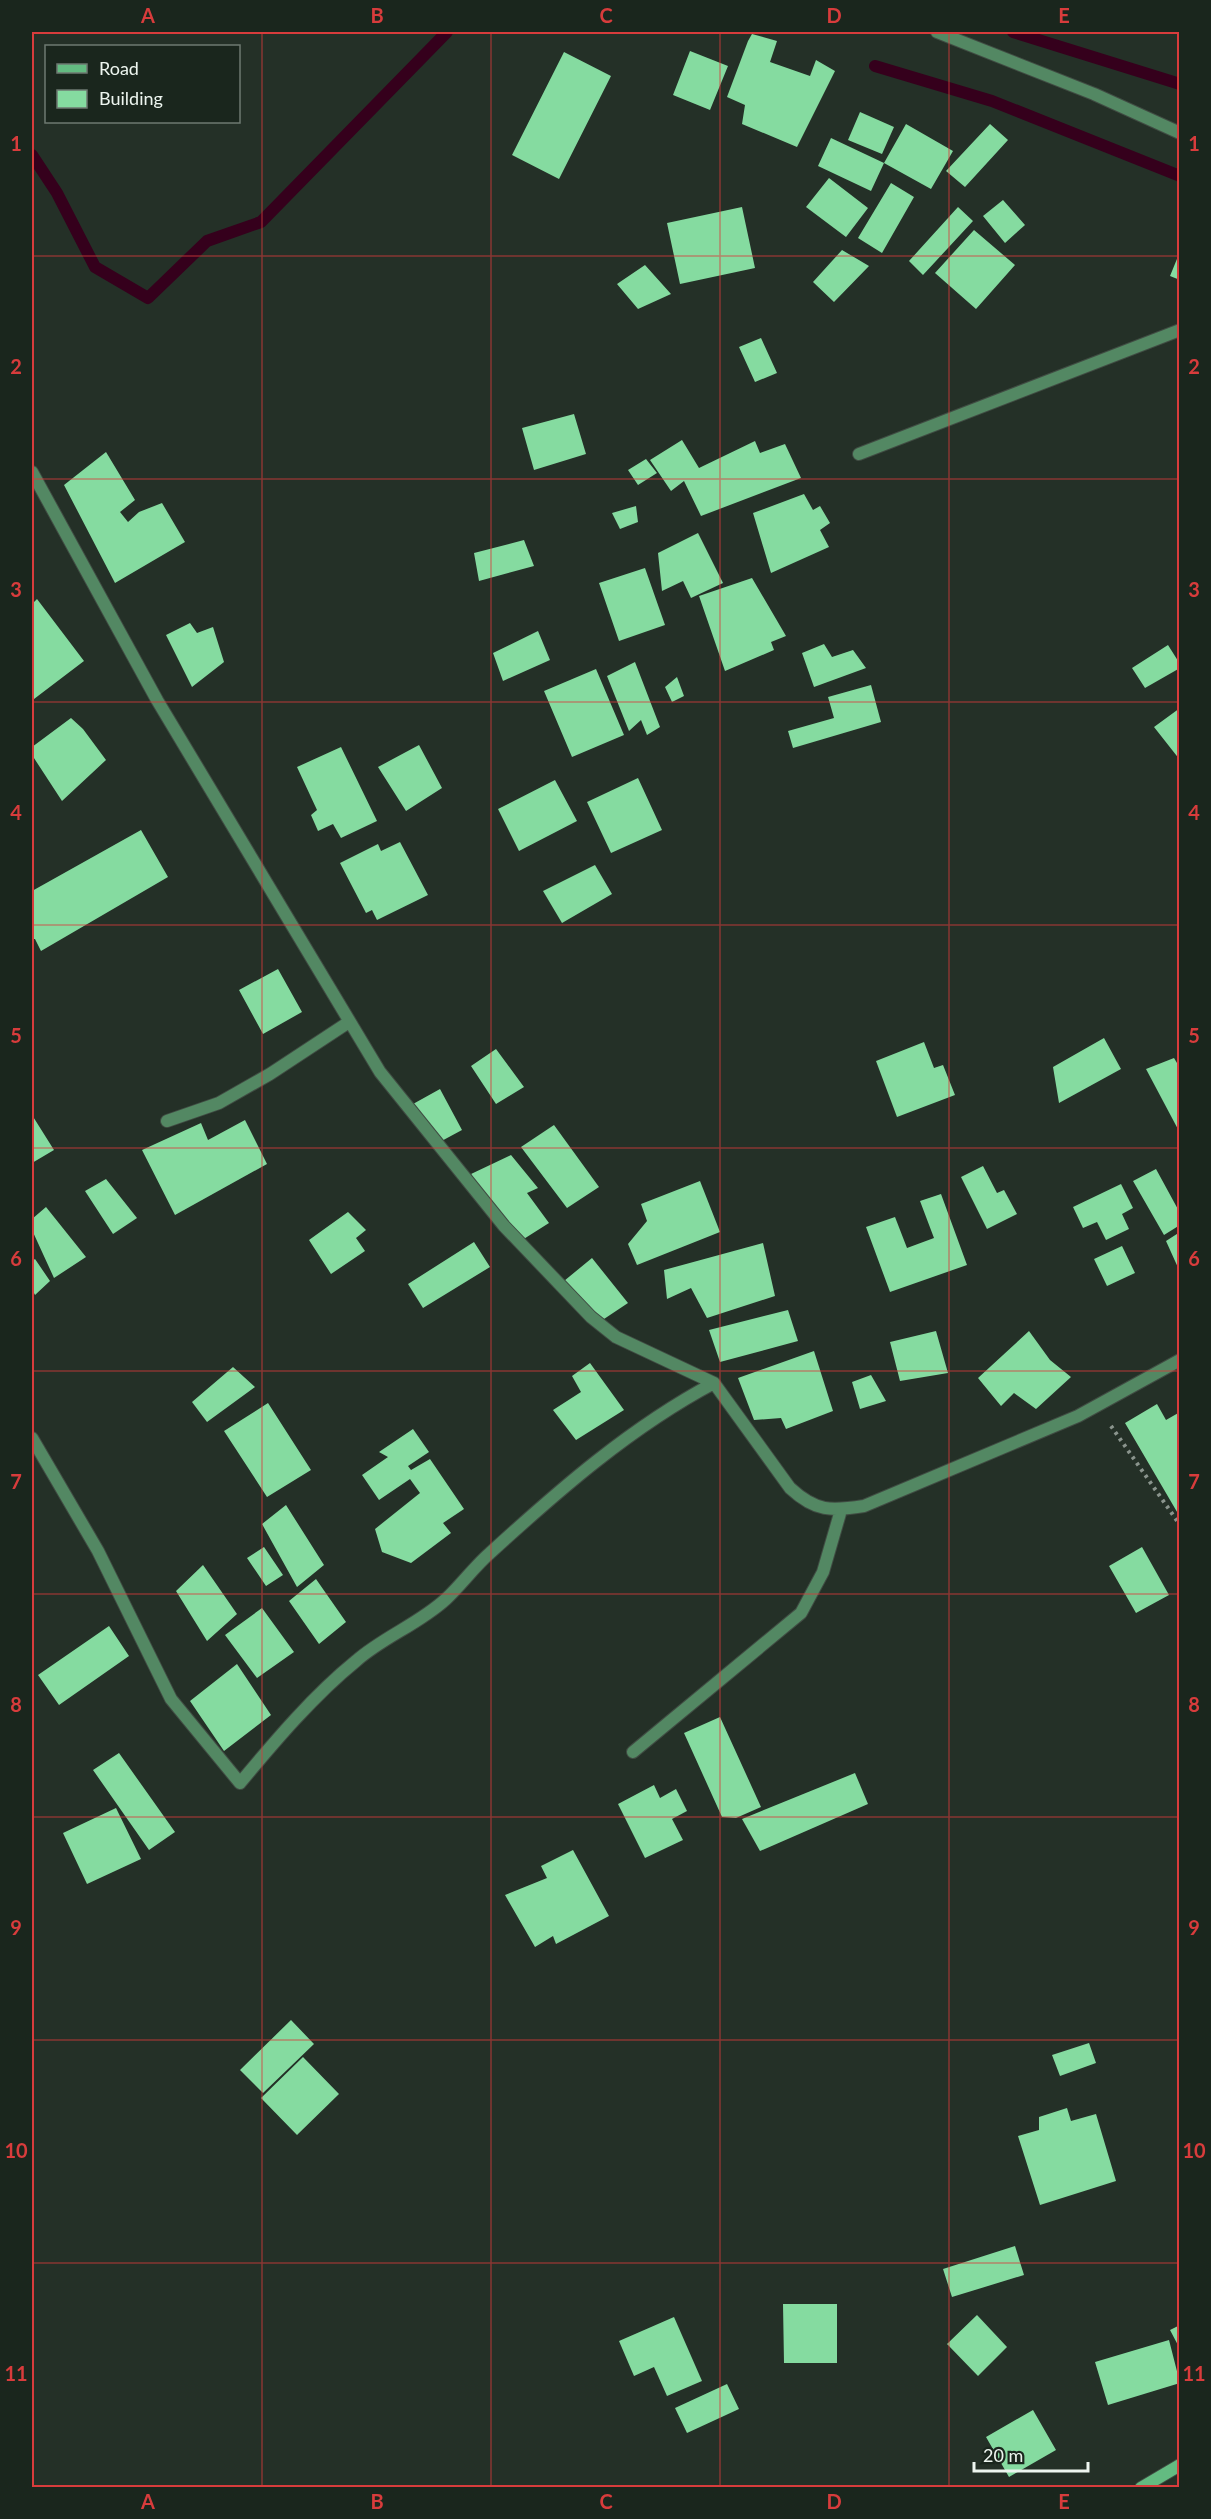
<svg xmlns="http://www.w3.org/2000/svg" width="1211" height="2519" font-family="Lato,sans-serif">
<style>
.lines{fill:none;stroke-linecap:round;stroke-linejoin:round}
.stream{stroke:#35001c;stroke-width:12}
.building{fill:#85dba0}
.street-casing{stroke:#404c43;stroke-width:14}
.secondary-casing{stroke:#404c43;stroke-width:14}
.path{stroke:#8a948d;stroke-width:4;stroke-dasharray:3 4.5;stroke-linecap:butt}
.street{stroke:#538863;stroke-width:12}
.secondary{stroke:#63bb81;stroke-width:12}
.grid{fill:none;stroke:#d83c3c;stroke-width:1.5;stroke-opacity:0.55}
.neatline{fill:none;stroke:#d83c3c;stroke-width:2}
.grid-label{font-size:20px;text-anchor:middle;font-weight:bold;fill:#d83c3c}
</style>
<rect width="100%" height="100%" fill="#243027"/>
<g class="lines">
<!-- stream -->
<path class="stream" d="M1013,32L1180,84
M875,66L992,101L1180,176
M32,155L57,193L95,267L148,298L207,241L261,222L447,32"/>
</g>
<!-- building -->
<path class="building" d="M752,34L777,41L770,62L810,76L816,60L835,71L797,147L742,124L745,105L727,97L748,41Z
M690,51L728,66L710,110L673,95Z
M564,52L611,76L559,179L512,155Z
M860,112L894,127L882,154L848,140Z
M906,124L953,151L931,189L884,163Z
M990,124L1008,140L965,187L946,171Z
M831,138L884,163L871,191L818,166Z
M829,178L868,208L846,237L806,207Z
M891,183L914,197L882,253L858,238Z
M1003,200L1025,225L1005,243L983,216Z
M742,207L755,268L680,284L667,223Z
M958,207L973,221L923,275L909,261Z
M974,230L1015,265L976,309L935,273Z
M842,250L869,266L834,302L813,282Z
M1179,254H1180V280L1170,276Z
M645,265L671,294L638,309L617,284Z
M761,338L777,373L755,382L739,347Z
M574,414L586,454L534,470L522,428Z
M682,440L699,468L755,441L760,453L785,444L801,478L701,516L684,481L671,491L650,460Z
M106,452L135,500L120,512L128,522L139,512L162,503L185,542L115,583L64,485Z
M646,459L657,473L638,485L628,470Z
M804,494L813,510L820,506L830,523L820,530L829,547L771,573L753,513Z
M636,506L638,522L620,529L612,513Z
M698,533L723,583L691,598L683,581L662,591L658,553Z
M524,540L534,566L479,581L474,553Z
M645,568L665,625L619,641L599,583Z
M752,578L786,636L771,642L774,650L725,671L699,596Z
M37,599L84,661L34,699L32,696V604Z
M190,623L197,633L213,627L224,662L192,687L166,635Z
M538,631L550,660L503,681L493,653Z
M824,644L832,657L853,650L866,668L814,687L802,653Z
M1168,645L1180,664V668L1145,688L1132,668Z
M635,662L660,727L647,735L641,720L629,731L607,676Z
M596,669L624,735L572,757L544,691Z
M677,677L684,696L672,702L665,687Z
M871,685L881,722L793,748L788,731L834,718L828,697Z
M1180,708V760L1154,727Z
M71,718L83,729L106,760L62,801L32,755V747Z
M419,745L442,788L406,811L378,767Z
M341,747L377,821L341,838L333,824L318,831L311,815L317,810L297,767Z
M638,778L662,830L611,853L587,802Z
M555,780L577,821L519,851L498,809Z
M141,830L168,877L41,951L35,939H32V891Z
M400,842L428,895L377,920L372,910L366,913L340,863L378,844L381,851Z
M595,865L612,894L562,923L543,891Z
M278,969L302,1012L263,1034L239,990Z
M1104,1038L1121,1069L1059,1103L1053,1067Z
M924,1042L934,1068L943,1065L955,1095L897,1117L876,1061Z
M496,1049L524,1087L496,1104L471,1066Z
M1174,1058L1180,1068V1133L1146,1069Z
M440,1089L462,1130L436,1144L413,1104Z
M32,1115L54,1150L32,1163Z
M245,1120L267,1164L175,1215L142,1150L201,1123L208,1140Z
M554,1125L599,1187L567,1208L521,1147Z
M511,1155L538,1188L527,1193L549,1223L519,1242L491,1211L471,1174Z
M983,1166L997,1193L1004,1190L1017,1214L987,1229L961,1177Z
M1156,1169L1180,1213V1225L1164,1235L1133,1181Z
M106,1179L137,1218L113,1234L85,1191Z
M700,1181L720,1232L637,1265L628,1244L647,1221L641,1204Z
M1121,1184L1133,1208L1122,1214L1129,1229L1106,1240L1097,1222L1083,1228L1073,1207Z
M941,1194L967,1265L890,1292L866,1227L895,1217L907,1248L934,1238L920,1201Z
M46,1207L86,1257L54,1278L32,1230V1219Z
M348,1212L366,1230L356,1238L365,1251L331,1274L309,1240Z
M1180,1232V1272L1166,1241Z
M474,1242L490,1267L423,1308L408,1284Z
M763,1243L775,1296L707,1318L691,1288L667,1299L664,1270Z
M1122,1246L1135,1273L1107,1286L1094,1259Z
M592,1258L628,1303L598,1323L564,1281Z
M35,1259L50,1281L35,1295L32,1289V1261Z
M788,1310L798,1341L720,1362L709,1330Z
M936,1331L948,1373L900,1381L890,1342Z
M1029,1331L1050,1360L1071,1377L1036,1409L1014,1393L1001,1406L978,1378Z
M814,1351L833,1411L786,1429L781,1418L754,1420L738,1378Z
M590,1363L624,1410L576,1440L553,1410L581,1392L572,1376Z
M233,1367L255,1387L207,1422L192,1402Z
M871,1375L886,1401L860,1409L852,1382Z
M268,1403L311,1470L267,1497L224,1431Z
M1157,1404L1166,1420L1180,1412V1517L1125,1423Z
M413,1429L429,1452L408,1466L411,1470L430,1459L464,1509L443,1523L451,1533L411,1563L382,1552L375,1529L420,1493L410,1479L379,1500L362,1475L388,1457L379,1452Z
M286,1505L324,1565L297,1587L262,1524Z
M264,1547L283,1575L266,1586L247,1558Z
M1142,1547L1169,1595L1136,1613L1109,1566Z
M203,1565L237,1614L207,1641L176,1591Z
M316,1579L346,1622L319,1644L289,1601Z
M262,1608L294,1652L257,1678L225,1635Z
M109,1626L129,1656L59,1705L38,1675Z
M237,1664L271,1715L224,1751L190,1701Z
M720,1717L761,1807L736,1818L722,1817L684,1733Z
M119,1753L175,1832L149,1850L93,1770Z
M855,1773L868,1804L760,1851L742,1819Z
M654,1785L660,1798L676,1789L687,1811L672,1819L683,1840L645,1858L618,1804Z
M116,1808L141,1859L87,1884L63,1833Z
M573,1850L609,1916L556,1944L553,1936L535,1947L505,1895L547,1878L541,1866Z
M291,2020L314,2044L263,2093L240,2070Z
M1089,2043L1096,2063L1060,2076L1052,2055Z
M303,2057L339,2094L297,2135L261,2098Z
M1067,2108L1071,2121L1096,2114L1116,2181L1040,2205L1018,2136L1039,2130V2117Z
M1015,2246L1024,2275L952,2297L943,2269Z
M783,2304H837V2363H784Z
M977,2315L1007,2347L978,2376L947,2344Z
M674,2317L702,2381L667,2396L654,2367L634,2376L619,2341Z
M1180,2325V2349L1170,2330Z
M1169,2340L1180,2383L1108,2405L1095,2362Z
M727,2384L739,2409L687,2433L675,2408Z
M1033,2410L1056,2450L1009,2477L986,2437Z"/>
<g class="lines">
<defs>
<path id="street" d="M937,32L1094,94L1180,133
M859,454L1180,330
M32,472L157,700L380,1072L504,1226L591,1317L616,1337L714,1383L790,1488C816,1512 831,1511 864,1506L1078,1416L1180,1360
M167,1121L219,1103L270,1074L349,1022
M32,1438L98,1551L171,1699L240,1783C275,1741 314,1695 356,1661C383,1637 419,1624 446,1599C461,1585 474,1567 490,1553C559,1490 631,1427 714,1383
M633,1752L801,1613L823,1572L841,1510"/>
<path id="secondary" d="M1141,2488L1180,2465"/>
</defs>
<!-- street casing -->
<use href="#street" class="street-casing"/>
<!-- secondary casing -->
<use href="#secondary" class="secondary-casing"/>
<!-- path -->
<path class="path" d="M1111,1426L1180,1525"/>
<!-- street -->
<use href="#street" class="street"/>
<!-- secondary -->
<use href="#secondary" class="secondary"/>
</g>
<!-- grid -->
<path class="grid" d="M262,32V2488M491,32V2488M720,32V2488M949,32V2488M32,256H1180M32,479H1180M32,702H1180M32,925H1180M32,1148H1180M32,1371H1180M32,1594H1180M32,1817H1180M32,2040H1180M32,2263H1180"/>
<!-- border -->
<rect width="1211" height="2519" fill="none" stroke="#1a261d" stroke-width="66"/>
<!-- legend -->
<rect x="45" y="45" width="195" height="78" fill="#1a261d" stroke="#6e7971" stroke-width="1.5"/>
<rect x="57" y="64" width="30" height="9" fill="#63bb81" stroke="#6e7971" stroke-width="1.5"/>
<text x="99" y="75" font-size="18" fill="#edf5ef">Road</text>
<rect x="57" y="90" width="30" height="18" fill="#85dba0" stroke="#6e7971" stroke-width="1.5"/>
<text x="99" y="105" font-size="18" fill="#edf5ef">Building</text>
<!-- scale -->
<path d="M974 2462v9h114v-9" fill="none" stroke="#edf5ef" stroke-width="3"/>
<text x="983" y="2462" font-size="18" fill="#edf5ef" stroke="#1a261d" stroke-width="4.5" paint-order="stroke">20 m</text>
<rect x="33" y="33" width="1145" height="2453" class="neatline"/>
<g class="grid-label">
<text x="148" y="23">A</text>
<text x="377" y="23">B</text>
<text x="606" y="23">C</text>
<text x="834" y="23">D</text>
<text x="1064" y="23">E</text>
<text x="16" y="151">1</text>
<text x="1194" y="151">1</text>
<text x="16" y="374">2</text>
<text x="1194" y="374">2</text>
<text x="16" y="597">3</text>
<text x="1194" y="597">3</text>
<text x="16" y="820">4</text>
<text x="1194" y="820">4</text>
<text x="16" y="1043">5</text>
<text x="1194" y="1043">5</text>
<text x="16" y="1266">6</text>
<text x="1194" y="1266">6</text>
<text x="16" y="1489">7</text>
<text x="1194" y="1489">7</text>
<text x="16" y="1712">8</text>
<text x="1194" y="1712">8</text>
<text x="16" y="1935">9</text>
<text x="1194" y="1935">9</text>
<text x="16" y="2158">10</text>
<text x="1194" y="2158">10</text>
<text x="16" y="2381">11</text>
<text x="1194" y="2381">11</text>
<text x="148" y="2509">A</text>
<text x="377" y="2509">B</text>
<text x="606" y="2509">C</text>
<text x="834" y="2509">D</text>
<text x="1064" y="2509">E</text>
</g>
</svg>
